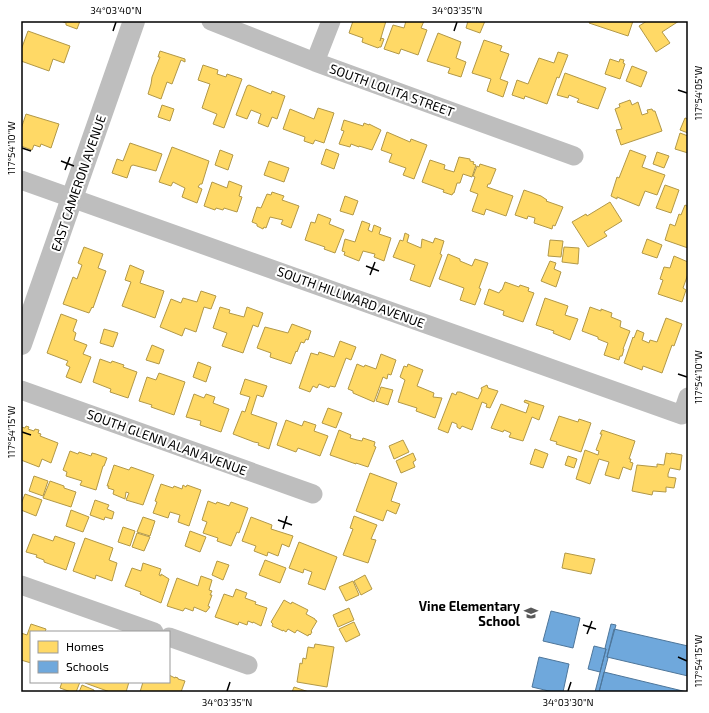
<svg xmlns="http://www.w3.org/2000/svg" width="709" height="713" font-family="'Exo 2',sans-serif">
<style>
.homes{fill:#ffd966;stroke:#b29847}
.schools{fill:#6fa8dc;stroke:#4e769a}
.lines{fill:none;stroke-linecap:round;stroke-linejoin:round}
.minor{stroke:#bebebe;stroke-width:19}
.major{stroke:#bebebe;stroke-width:22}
.ticks{fill:none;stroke:#000;stroke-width:1.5}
.labels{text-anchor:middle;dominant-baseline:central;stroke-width:4;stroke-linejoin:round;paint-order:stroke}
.street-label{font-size:13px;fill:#000;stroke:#fff}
.poi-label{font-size:13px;font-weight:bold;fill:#000;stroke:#fff;text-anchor:end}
.neatline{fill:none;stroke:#000;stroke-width:1.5}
.ticks-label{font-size:10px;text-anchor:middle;fill:#000}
</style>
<rect width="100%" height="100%" fill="#fff"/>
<!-- homes -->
<path class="homes" d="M61,21H80L77,29L66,25V23Z
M353,21H386L380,41L381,38L384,39L381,47H379L378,48L362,42L363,38L349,33Z
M406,21H424L421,28L427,30L418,55L401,49L399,54L384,49L393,25L404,28Z
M468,21H485L480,33L466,28Z
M590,21H633L628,36L589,23Z
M647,21H679L662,32L670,43L656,52L639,26Z
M28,31L70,46L64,63L53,59L49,71L21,61V50Z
M438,33L461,42L456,58L466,62L461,77L448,73L450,68L427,61Z
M484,40L502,46L500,51L509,54L500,79L508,82L503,97L487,91L491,79L472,73Z
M160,51L185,59V62L181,60L172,84L167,82L161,99L148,94L151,84L152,77L160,57H158Z
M558,52L568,55L559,78L557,77L547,104L525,96L524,99L512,95L517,80L528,84L539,58L554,63Z
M610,59L619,62L620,59L624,60L623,63L625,64L620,79L605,74Z
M203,65L218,70L217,74L226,77L227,74L242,79L224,128L213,124L217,114L202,108L210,84L198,80Z
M632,66L647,72L641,87L626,81Z
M565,73L606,88L598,109L577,102L579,99L569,95L568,98L557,95Z
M249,85L271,94L272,91L285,96L277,119L272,117L268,127L258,123L261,114L251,110L247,119L236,115L247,86Z
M630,100L632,105L638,102L642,115L648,113L647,110L652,109L653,111H655L662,131L621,145L616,130L622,129L615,109L620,107L619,104Z
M162,105L174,109L170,121L158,117Z
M318,108L334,113L324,143L315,140L313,144L304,141L305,137L283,129L290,109L314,119Z
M26,114L59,124L51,148L41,144L40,147L34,145L32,150L21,146V129Z
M685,118L688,119V133L680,130Z
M344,120L363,126L364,123L369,125V124L381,130L372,150L359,146V147L351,144L350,147L339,144L344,131L341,130Z
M387,132L410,142L411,139L427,145L414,179L403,175L406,168L389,162L392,154L381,150Z
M680,133L688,136V153L675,149Z
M130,143L162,154L156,171L133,165L131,166L127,178L112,173L117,159L123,161Z
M172,147L209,161L202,184H200L198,187L202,189L197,203L182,197L185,188L173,182L171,186L159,182Z
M326,149L339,154L334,169L321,164Z
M220,150L233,155L228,170L215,165Z
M630,150L646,156L642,167L665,175L657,195L645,191L639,206L617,197V199L611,196L617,177L619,178Z
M657,152L669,156L664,168L653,164Z
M459,157L470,159V161L474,162L473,164L476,165L472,177L463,174L460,183H457L454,193H453L452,195L443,192L444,190L422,182L430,160L445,165L444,169L454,172Z
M269,161L289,168L284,182L264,175Z
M480,164L496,169L490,184H488L487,187L513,196L506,216L486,209L484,215L472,211L478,194L470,191L475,177L473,176L477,166L479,167Z
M229,181L242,186L239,196L242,197L237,212L224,208L223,210L216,208L215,210L204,206L212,182L227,188Z
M665,185L679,190L671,213L656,208Z
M524,190L541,196L547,200L546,201L563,207L555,226L553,225L552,229L534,223L535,218L528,216L527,219L515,215Z
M272,192L284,196L282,200L299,206L291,228L281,224L283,220L270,217L266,228L264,227L263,229L257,226V224L252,222L257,207L261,208L267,194L271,195Z
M345,196L358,201L353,215L340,211Z
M610,202L622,221L604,232L607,236L588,247L572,222L586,214L587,216Z
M685,205L687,206L688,205V248L665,240L670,224L675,226L679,214L681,215Z
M318,214L331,219L329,224L344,230L335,253L324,249L325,247L305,240L311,222L315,223Z
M362,221L370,224L368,230L372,232L374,225L381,228L379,234L391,238L384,261L374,257L375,254L363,251L359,261L344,255L345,252L342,251L345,239L355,242Z
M405,233L409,235L407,242L421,248L422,239L433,243L435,238L444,241L440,254L442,255L430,287L410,280L415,265L393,257L400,240L403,241Z
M647,239L662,245L657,258L642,253Z
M550,240L563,241L561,257L548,256Z
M84,247L103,254L98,268L106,271L93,308L92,307L89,313L63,304L73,277L77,279L82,265L78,263Z
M564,247L579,248L578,264L562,262Z
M448,254L460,259V261L472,266L475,259L488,263L479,288L481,289L475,305L460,300L464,288L439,279Z
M674,256L688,262V274L683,288L686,290L682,302L658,294L663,280L660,279L664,267L670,268Z
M550,261L556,263L554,269L561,272L556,287L541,281Z
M130,265L144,271L140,283L164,291L155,318L122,306L131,282L125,280Z
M505,282L519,287L520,285L529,288L528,291L534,293L523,322L503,315L504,311L484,304L489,289L499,293L501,290H502Z
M201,291L216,296L211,309L204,307L196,332L185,328L182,336L160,327L171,299L181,303L183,298L197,302Z
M545,298L568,306L565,315L578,319L570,340L553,333L554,331L536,325Z
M220,307L230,310L229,313L244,317L247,307L263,313L258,327L253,325L243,353L222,346L227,333L213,328Z
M590,307L601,311V309L612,313L611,317L621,321L620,327L630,331L623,349H624L622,356H620L619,360L604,355L608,343L598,339V337L582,331Z
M61,314L77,320L73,331L76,333L74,340L87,345L83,354L91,357L81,383L66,377L70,367L66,365L68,361L47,353Z
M666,318L682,324L674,346L672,345L662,373L643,366L642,370L624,363L633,337L634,338L637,330L644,333L642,340L649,343L650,340L657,342Z
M292,324L311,331L308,340L306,339L304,343L301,342L297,352L296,351L291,364L270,357L271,353L257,348L265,327L288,333Z
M104,329L118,333L113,347L100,343Z
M340,341L356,347L351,360L346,358L335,387L330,386L329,388L319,384L317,388L313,386L310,392L299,388L311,353L318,355L319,352L334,357Z
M152,345L164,350L159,364L146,360Z
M381,354L396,360L391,375L388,374L387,379L383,377L374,402L353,393V391L348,389L357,364L364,367L365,365L376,369Z
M100,359L111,363L112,361L124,365L123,367L137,372L128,398L110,392L111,389L93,382Z
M198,362L211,367L206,382L193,377Z
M408,364L423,370L417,386L434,393L433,397L442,398L435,418L416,411L417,408L398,402L405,380L400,377L404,366L407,367Z
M159,373L185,382L174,415L151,407L152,405L139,401L147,377L156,380Z
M245,379L267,386L263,397L257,395L251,414L277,423L269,449L258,445L259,443L254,442L233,434L242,411L245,412L250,397L240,394Z
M487,385L488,388L498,391L490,408L486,407L487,404L482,402L472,430L462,426L460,429L457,427V424L452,422L448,433L438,429L452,393L456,395L457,392H460L478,399L482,390L481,388Z
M381,387L393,390L388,405L376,401Z
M194,394L204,398L206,394L215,397L213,403L229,409L221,432L200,425L201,421L186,417Z
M525,400L544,406L539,420L532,417L523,441L509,437L511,433L504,430L503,432L491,428L501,404L526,413L529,404L524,402Z
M328,408L342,413L336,428L322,423Z
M559,416L578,422L579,419L591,423L581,452L556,444L557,442L550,440Z
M286,420L302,426L304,421L316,425L314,431L328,436L320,456L298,448L296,452L277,445Z
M26,426L29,427L28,429L34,431L35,429L39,430L38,433L41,434L40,436L58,443L51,463L42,459L39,467L21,460V427L25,428Z
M339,430L351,435L350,438L357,440L362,441L363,438L375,442L374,446L376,447L368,467L356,463V464L330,455Z
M602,430L635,441L629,459H631L630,462L633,463L631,470L623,467L619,479L605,475L609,462L599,459L590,484L576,479L585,450L598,455L599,451L596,450L602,434H600Z
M403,440L409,452L394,459L389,446Z
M535,449L548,454L543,468L530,464Z
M70,451L78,454L79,452L91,456L92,453L96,454L107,458L104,466H103L96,490L80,485L82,481L66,476L67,472L63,470Z
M413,453L416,460L413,462L415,467L401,473L396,461Z
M666,453L671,454V453L682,455L680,470L670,468L668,474V477L676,478L674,488L666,487V492L653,491L652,495L632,491L637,465L657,467V464L664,465Z
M568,456L577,459L574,468L565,465Z
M114,465L129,470L131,467L154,475L143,505L126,500L129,493L126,492L125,499L113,494L114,490L108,488L109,486H107Z
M370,473L397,483L391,501L400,504L396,514L387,510L383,521L356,511Z
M34,476L48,481L43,496L29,491Z
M50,481L64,486V488L76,492L71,507L43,498Z
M161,484L173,488L174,486L182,489L183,485L186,487L187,485L201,490L189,526L178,522L180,515L170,512L168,518L153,513L157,502L155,501Z
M25,494L42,500L36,516L21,510V504Z
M95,500L109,505L107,509L114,512L112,519L105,517L104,520L90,515Z
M208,501L216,504L217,502L229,506L231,502L248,508L239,533L237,532L231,546L217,541L218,538L203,533L207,522L202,520Z
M71,510L89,517L83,532L66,526Z
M354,516L377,525L371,539L376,540L368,563L343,555L353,529L350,528Z
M143,517L155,521L150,536L137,532Z
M251,517L272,525L271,529L293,536L289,547L282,544L278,556L268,552L267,556L254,551L256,546L242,541Z
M123,527L135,531L130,546L118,542Z
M190,531L206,537L200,552L185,546Z
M137,533L150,537L144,551L132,547Z
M33,534L53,541L55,536L75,543L66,570L44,562V560L36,557L37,555L26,552Z
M85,538L113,548L109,560L117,563L112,581L96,575L95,579L73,571Z
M299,542L337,557L325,590L308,584L312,572L304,569L303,573L289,568Z
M565,553L595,559L591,574L562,568Z
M265,560L286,568L280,583L259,575Z
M217,561L229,565L223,580L212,575Z
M143,563L161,569L159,575L161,576V574L169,579L161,603L140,594L141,592L125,586L132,568L141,571Z
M365,575L372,589L361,595L354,581Z
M201,576L212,580L209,590L212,591L210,595H212L208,606L210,607L206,612L194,607L193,611L185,608L183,611L167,606L177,578L198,586Z
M353,581L359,595L346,601L339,587Z
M236,589L247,593L245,598L256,602L255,604L267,608L261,626L253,622V623L248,621L247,625L239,622L238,625L215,617L224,594L233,597Z
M284,600L291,604L292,602L308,610L306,614L315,619V620L317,621L311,631L312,632L310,635L309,634L308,636L297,630L295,633L288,629L286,632L283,630V631L272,626L273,624L271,622Z
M349,608L354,620L338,627L333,615Z
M354,622L360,635L346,642L339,629Z
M31,624L46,629L45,632H31V663L21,660V633L27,635Z
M315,644L334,647L327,687L297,682L300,663L302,664L303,658L306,659L308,647L314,648Z
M169,675L175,678V677L178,678V679L185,681L181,692H140L143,682H169Z
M62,682H80L76,692H71L60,688Z
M86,682H129L126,692H110L85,683Z
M82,685L94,690V692H79Z
M294,687L309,692H292Z"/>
<!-- schools -->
<path class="schools" d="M551,611L580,618L573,648L543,641Z
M611,624L616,625L607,657L608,658L599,692H595L606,649L605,648Z
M614,629L688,646V676L607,657Z
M594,646L606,649L600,672L588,669Z
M539,657L569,664L563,692H553L532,687Z
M604,672L687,692H599Z"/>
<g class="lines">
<!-- minor -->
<path class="minor" d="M211,21L315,62L574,156
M315,62L331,21
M21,180L682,415L688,397
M21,390L313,494
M21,585L154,632
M169,637L248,665"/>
<!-- major -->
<path class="major" d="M21,344L134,21"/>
</g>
<!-- ticks -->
<path class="ticks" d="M113,31L116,22M454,31L457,22M678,90L687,93M22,148L31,151M61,161L74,166M65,170L70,157M366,266L379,271M370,275L375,262M678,374L687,377M22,432L31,435M278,520L292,525M283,529L287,516M583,625L596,629M587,634L592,621M678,657L687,661M227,691L230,682M568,691L571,682"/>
<!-- icons -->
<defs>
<symbol id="school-bare" viewBox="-9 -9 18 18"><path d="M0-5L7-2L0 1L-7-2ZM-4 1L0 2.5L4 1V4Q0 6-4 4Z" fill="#595959" stroke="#fff" stroke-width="2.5" paint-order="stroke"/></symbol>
</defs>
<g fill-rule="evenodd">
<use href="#school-bare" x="521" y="603" width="20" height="20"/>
</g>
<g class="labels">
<!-- street labels -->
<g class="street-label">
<text transform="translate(392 90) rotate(20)">SOUTH LOLITA STREET</text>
<text transform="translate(78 183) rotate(-71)">EAST CAMERON AVENUE</text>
<text transform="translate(351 297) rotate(20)">SOUTH HILLWARD AVENUE</text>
<text transform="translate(167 442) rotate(20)">SOUTH GLENN ALAN AVENUE</text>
</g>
<!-- poi labels -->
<g class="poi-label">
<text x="520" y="606">Vine Elementary<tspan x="520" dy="15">School</tspan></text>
</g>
</g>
<!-- border -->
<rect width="709" height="713" fill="none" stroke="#ffffff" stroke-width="44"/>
<!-- legend -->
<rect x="30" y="631" width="140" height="52" fill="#ffffff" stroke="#999999"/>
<rect x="38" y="641" width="20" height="12" fill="#ffd966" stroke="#999999"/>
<text x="66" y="651" font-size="12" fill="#000000">Homes</text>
<rect x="38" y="661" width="20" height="12" fill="#6fa8dc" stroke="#999999"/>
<text x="66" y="671" font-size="12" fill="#000000">Schools</text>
<rect x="22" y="22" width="665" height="669" class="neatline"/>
<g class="ticks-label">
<text x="116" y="14">34°03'40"N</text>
<text x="457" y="14">34°03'35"N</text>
<text transform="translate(698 93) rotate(-90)" y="4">117°54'05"W</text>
<text transform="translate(11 148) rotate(-90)" y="4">117°54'10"W</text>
<text transform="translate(698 377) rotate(-90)" y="4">117°54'10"W</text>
<text transform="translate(11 432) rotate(-90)" y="4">117°54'15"W</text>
<text transform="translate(698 661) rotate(-90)" y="4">117°54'15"W</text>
<text x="227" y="706">34°03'35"N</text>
<text x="568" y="706">34°03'30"N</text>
</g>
</svg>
